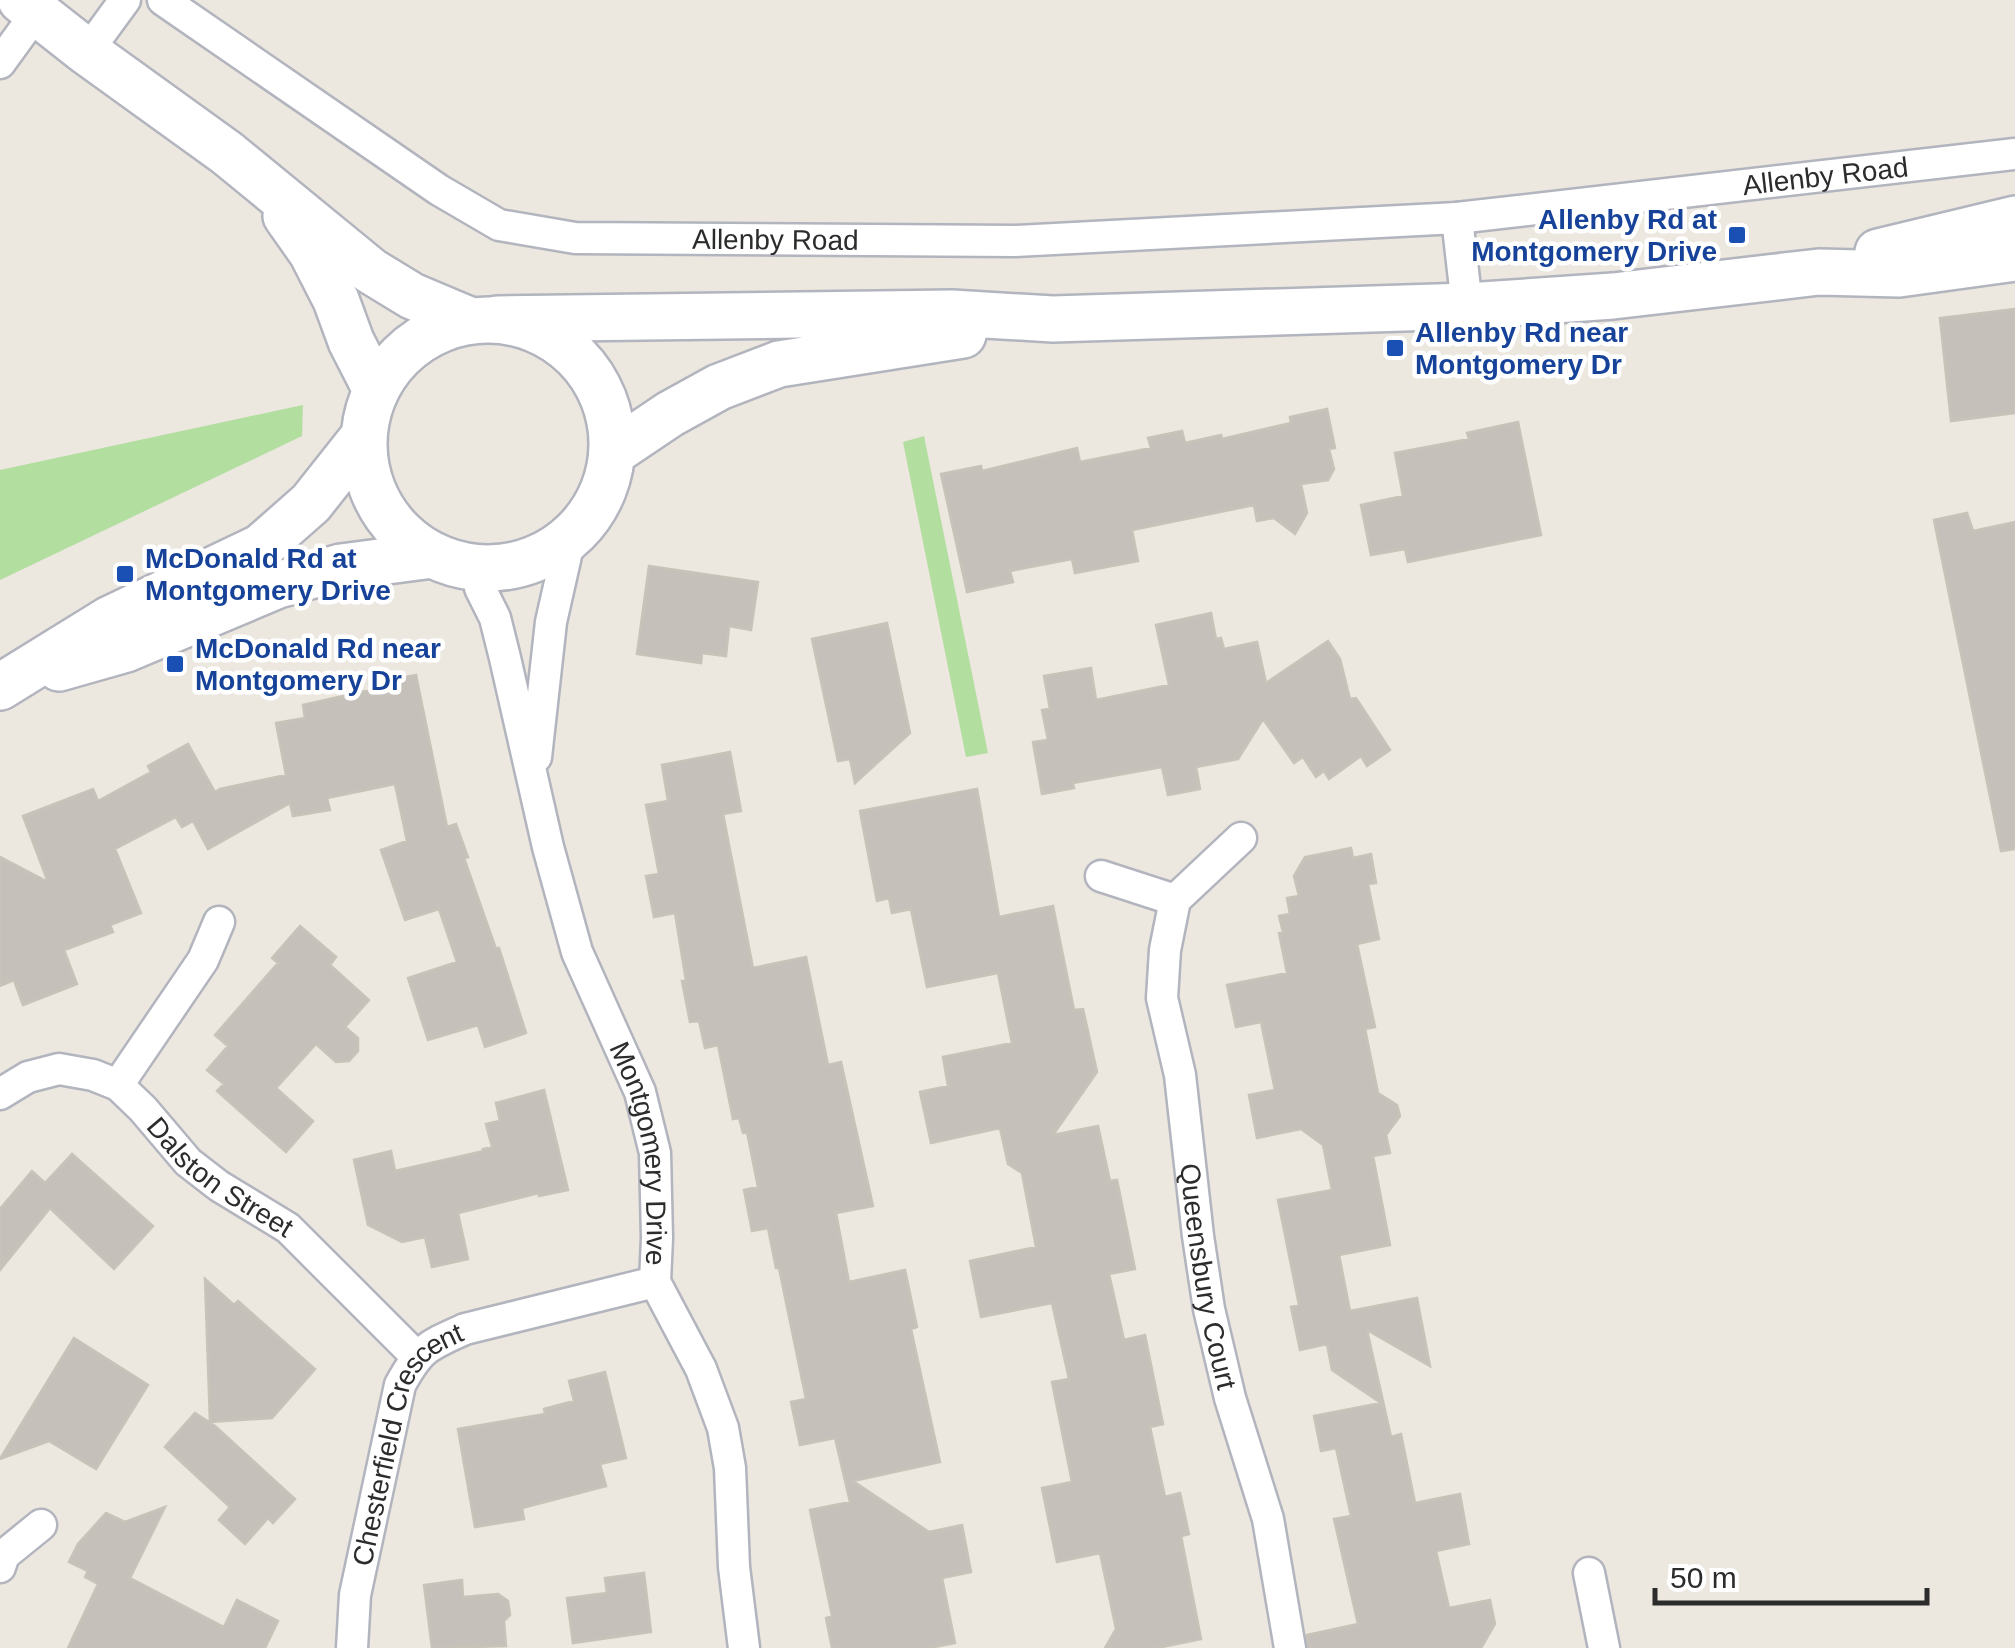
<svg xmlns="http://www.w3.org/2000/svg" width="2015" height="1648" font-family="Helvetica,sans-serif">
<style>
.green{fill:#b2dea0}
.building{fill:#c5c1ba;stroke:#c7c3b9;stroke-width:2.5}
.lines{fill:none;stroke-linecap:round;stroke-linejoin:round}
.street-casing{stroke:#b2b4be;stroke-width:35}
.secondary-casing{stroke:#b2b4be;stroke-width:50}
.street{stroke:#fff;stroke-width:30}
.secondary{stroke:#fff;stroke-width:45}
.transit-dot{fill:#1a4fb4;stroke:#fff;stroke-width:4}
.labels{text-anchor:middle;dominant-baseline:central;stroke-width:9;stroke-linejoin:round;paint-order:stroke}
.street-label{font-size:28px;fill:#2c2c2c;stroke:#fff}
.transit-label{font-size:28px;font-weight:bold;fill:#164399;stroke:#fff;text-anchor:start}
</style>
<rect width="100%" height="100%" fill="#ece7df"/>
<!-- green -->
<path class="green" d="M303,405L302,436L0,580V470Z
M924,436L988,753L966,757L903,442Z"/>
<!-- building -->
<path class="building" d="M2015,309V413L1951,421L1940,318Z
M1327,409L1335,448L1329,449L1334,469L1328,480L1301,484L1307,513L1295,534L1274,518L1257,521L1254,505L1132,530L1138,561L1075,573L1072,559L1010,571L1013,582L967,592L941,474L981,466L982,471L1077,448L1080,462L1151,448L1148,438L1182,431L1185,443L1221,435L1222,439L1291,423L1290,417Z
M1518,422L1541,535L1408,562L1405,549L1371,555L1361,505L1403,496L1395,453L1469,439L1467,433Z
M1967,513L1973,531L2015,522V849L2001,851L1934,520Z
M649,566L758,582L751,630L729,626L726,656L702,653L701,663L637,654Z
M1211,613L1216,639L1221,638L1224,649L1257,642L1266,683L1328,641L1340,659L1350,699L1356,698L1390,750L1367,766L1361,756L1329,779L1324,771L1316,777L1303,757L1294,763L1263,719L1238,759L1196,767L1200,789L1168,795L1162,767L1073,783L1074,788L1042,794L1033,742L1048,740L1042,710L1050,709L1044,676L1091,668L1096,700L1169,685L1156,625Z
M887,623L910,733L855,783L850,759L838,761L812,639Z
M416,675L447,827L456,824L468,857L464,858L496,949L499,948L526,1033L485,1047L478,1025L428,1040L408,978L457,962L439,909L405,920L381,850L407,841L395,784L327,798L330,810L293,816L290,803L208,849L193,821L182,827L176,817L115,849L141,913L110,925L113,932L64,950L77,984L23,1005L14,980L0,986V857L48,882L23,816L93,789L98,801L151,772L148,766L188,744L215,792L220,789L286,775L276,723L305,718L303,705L370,690L369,684Z
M730,752L741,811L723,814L753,968L806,957L828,1065L841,1062L873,1206L836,1213L849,1282L905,1270L917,1327L911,1329L940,1462L853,1481L929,1532L962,1525L971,1572L942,1578L955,1643L929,1648H832L826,1618L832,1616L810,1510L850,1502L835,1438L800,1445L791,1402L806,1399L779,1268H776L768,1228L752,1231L744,1190L758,1187L747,1132L743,1133L739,1118L733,1119L718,1045L705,1048L699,1021L690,1022L682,981H686L675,913L654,917L646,876L659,874L646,805L668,801L662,765Z
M977,789L999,917L1053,906L1074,1010L1083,1009L1097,1072L1053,1135L1098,1126L1110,1181L1117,1180L1135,1269L1109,1274L1124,1340L1145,1335L1163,1424L1150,1427L1165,1497L1180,1493L1189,1534L1181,1536L1201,1639L1157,1648H1105L1116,1629L1100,1553L1057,1562L1042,1488L1072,1482L1052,1382L1069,1379L1052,1303L981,1317L970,1261L1036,1247L1022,1173L1008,1164L1000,1128L931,1143L920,1092L948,1086L943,1057L1012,1043L998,973L927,987L911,909L892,913L889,898L877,901L860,811Z
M1351,848L1353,858L1371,854L1376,883L1368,884L1379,939L1357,944L1375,1027L1365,1029L1378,1093L1397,1105L1400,1116L1386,1135L1390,1153L1373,1156L1390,1245L1339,1255L1350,1311L1417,1298L1430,1366L1367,1330L1391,1437L1401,1434L1415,1503L1460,1494L1469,1544L1436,1551L1449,1608L1490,1600L1495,1624L1481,1648H1308L1307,1635L1358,1624L1334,1519L1351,1516L1336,1448L1321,1451L1314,1416L1381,1403L1332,1370L1327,1344L1300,1350L1291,1307L1299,1305L1278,1200L1332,1190L1323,1145L1301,1129L1257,1138L1249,1095L1275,1090L1261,1022L1236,1027L1227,985L1287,973L1279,933L1283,932L1279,916L1290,914L1287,898L1299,896L1294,876L1305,857Z
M300,926L336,957L330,965L369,1000L345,1027L358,1038V1051L349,1061L336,1062L316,1044L276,1088L313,1121L286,1152L217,1091L224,1084L207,1070L228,1046L215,1035L278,963L272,958Z
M544,1090L568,1190L539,1196V1193L458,1213L468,1259L432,1267L425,1237L402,1242L368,1225L354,1160L391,1151L395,1171L484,1151L483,1149L492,1147L486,1124L500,1121L496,1103Z
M72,1154L153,1226L114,1269L50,1208L0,1270V1209L32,1171L45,1183Z
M205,1279L234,1305L238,1301L315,1369L272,1418L210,1422Z
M74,1338L148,1385L96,1469L49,1441L0,1459Z
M605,1372L626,1458L600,1464L606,1486L522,1508L524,1519L475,1527L458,1429L545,1414L544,1409L574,1401L569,1381Z
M195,1413L215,1426L295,1499L273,1523L268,1518L245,1544L219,1520L230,1507L165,1447Z
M165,1507L130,1578L224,1627L237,1600L278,1621L265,1648H68L98,1584L85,1577L88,1571L69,1562L78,1544L106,1513L125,1522Z
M644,1573L651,1632L573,1643L567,1598L607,1593L605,1578Z
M462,1580L463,1597L498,1594L508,1601L510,1615L504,1621L506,1646L432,1648L424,1585Z"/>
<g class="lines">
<defs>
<g id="street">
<path id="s1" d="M163,0L439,190L499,225L575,238L1015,241L1457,218L2015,154"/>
<path d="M87,52L125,0"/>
<path d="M0,63L37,12"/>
<path d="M1457,218L1467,306"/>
<path id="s2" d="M480,568V588L495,618L505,658L548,847L577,952L640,1092L655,1153L657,1238L655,1282L701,1369L723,1428L730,1468L734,1567L744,1648"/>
<path d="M536,757L551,622L570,538"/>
<path id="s3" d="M1241,838L1175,900L1165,950L1162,998L1180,1075L1198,1236L1209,1309L1230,1398L1268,1519L1290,1648"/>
<path d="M1101,876L1175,900"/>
<path d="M118,1085L203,960L219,922"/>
<path id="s4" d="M0,1094L28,1077L59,1069L93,1075L118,1085L143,1109L188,1162L219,1186L288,1228L416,1356"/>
<path d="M0,1567L4,1555L41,1525"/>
<path d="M1589,1573L1604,1648"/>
<path id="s5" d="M352,1648L355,1595L400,1385C420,1348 427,1346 465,1329L655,1282"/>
</g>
<path id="secondary" d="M21,0L87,52L227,153L371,271L412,296L469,320
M286,216L312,253L336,300L351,341L376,390
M1878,252L2015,219
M497,319L952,313L1053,319L1467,306L1613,296L1819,272L1899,274L2015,258
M364 444a124 124 0 1 1 248 0a124 124 0 1 1-248 0Z
M612,453L670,414L719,387L779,364L963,335
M59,668L126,649L278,585L341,567L433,555
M0,687L110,619L261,547L311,503L364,436"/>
</defs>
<!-- street casing -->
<use href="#street" class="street-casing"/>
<!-- secondary casing -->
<use href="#secondary" class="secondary-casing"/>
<!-- street -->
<use href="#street" class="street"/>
<!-- secondary -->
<use href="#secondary" class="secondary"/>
</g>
<!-- markers -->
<g class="transit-dot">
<rect x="1727" y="225" width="20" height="20" rx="5"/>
<rect x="1385" y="338" width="20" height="20" rx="5"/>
<rect x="115" y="564" width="20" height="20" rx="5"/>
<rect x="165" y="654" width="20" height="20" rx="5"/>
</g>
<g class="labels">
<!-- street labels -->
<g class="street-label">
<text stroke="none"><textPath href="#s1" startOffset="1735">Allenby Road</textPath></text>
<text stroke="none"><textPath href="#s1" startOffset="682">Allenby Road</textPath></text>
<text stroke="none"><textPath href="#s2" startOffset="612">Montgomery Drive</textPath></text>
<text stroke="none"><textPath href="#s4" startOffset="265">Dalston Street</textPath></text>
<text stroke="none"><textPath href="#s3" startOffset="472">Queensbury Court</textPath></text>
<text stroke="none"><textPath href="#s5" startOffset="218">Chesterfield Crescent</textPath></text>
</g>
<!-- transit labels -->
<g class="transit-label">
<text x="1717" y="219" text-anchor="end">Allenby Rd at<tspan x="1717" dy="32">Montgomery Drive</tspan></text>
<text x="1415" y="332">Allenby Rd near<tspan x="1415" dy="32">Montgomery Dr</tspan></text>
<text x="145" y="558">McDonald Rd at<tspan x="145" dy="32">Montgomery Drive</tspan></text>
<text x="195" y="648">McDonald Rd near<tspan x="195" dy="32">Montgomery Dr</tspan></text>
</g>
</g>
<!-- scale -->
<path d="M1655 1588v15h272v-15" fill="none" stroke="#2c2c2c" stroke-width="5"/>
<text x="1670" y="1588" font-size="30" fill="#2c2c2c" stroke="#ffffff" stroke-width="8" paint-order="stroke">50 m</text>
</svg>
